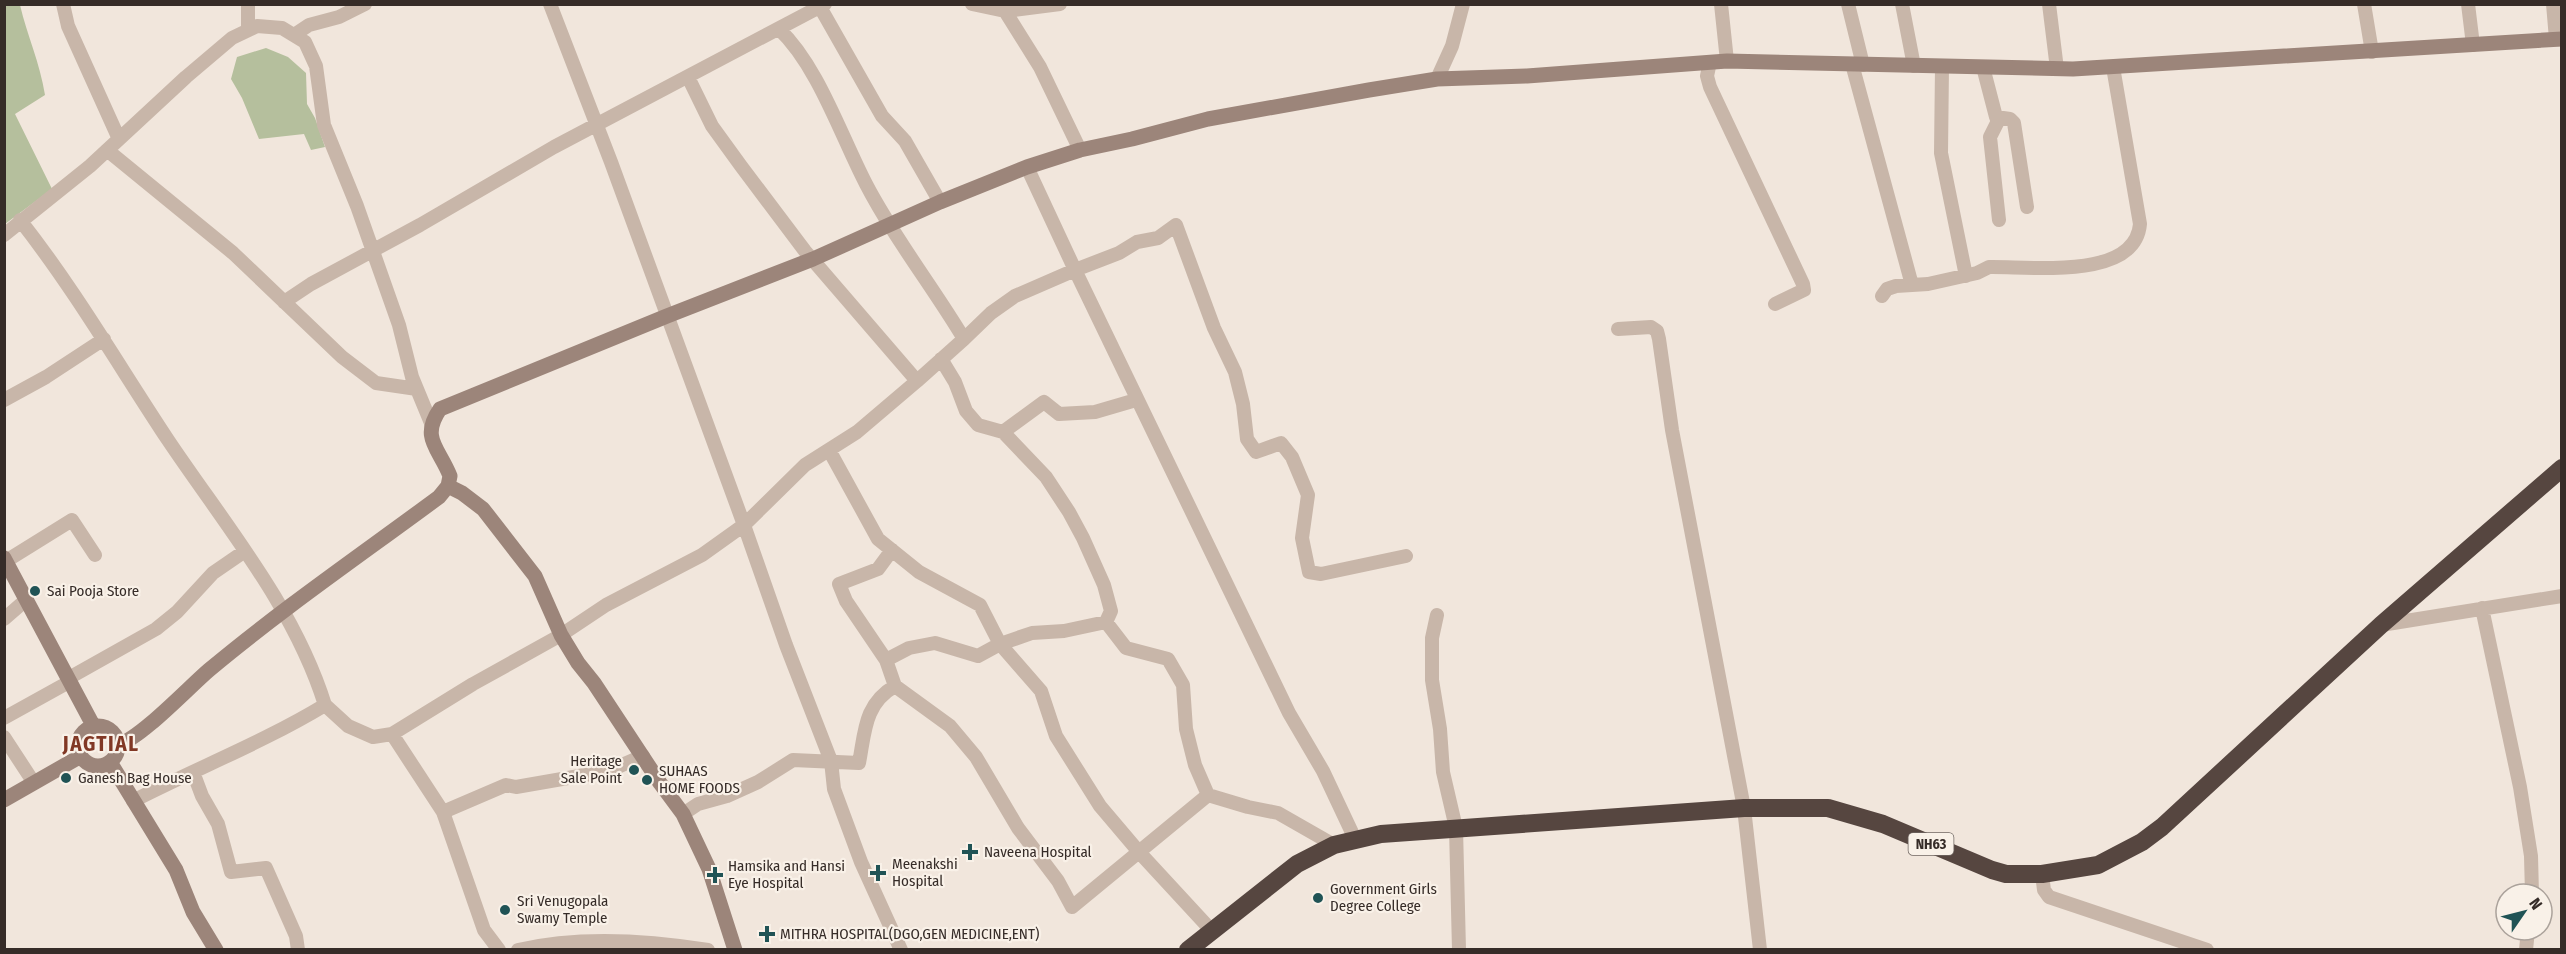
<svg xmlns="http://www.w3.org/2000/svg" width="2566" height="954" font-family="'Fira Sans Condensed',sans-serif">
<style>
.green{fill:#b5bf9d}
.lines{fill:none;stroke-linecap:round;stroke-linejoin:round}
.street{stroke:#c8b6a9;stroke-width:14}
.secondary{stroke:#9c857a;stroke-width:15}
.highway{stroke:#564640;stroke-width:18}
.poi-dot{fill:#205355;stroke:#f9f1e8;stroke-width:2}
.labels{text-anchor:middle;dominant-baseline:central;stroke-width:4.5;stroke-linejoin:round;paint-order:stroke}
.shield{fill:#f9f1e8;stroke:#706762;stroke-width:1.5}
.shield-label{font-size:14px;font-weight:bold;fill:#362c28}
.poi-label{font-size:15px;fill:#362c28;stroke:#f9f1e8;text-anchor:start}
.district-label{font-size:21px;font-weight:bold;letter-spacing:1.5px;fill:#813825;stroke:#f9f1e8}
</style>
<rect width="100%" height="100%" fill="#f1e6dc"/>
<!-- green -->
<path class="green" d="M5,5H20C27,35 40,63 45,95L15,114L52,189L5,224Z
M266,48L288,57L306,73L307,104L315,118L325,147L311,150L304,134L259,139L242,98L231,79L237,57Z"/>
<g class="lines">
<!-- street -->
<path class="street" d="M63,4L68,26L119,139
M248,4V30
M972,4L1005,11L1060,4
M1721,4L1727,61
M1848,4L1863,65
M1902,4L1914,66
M2049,4L2057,69
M2364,4L2372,52
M2468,4L2473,45
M2553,4L2556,39
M820,7L882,116L905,141L940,202
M1005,11L1040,67L1080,150
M779,29C818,66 841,136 866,184C894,238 933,287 964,339L917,381
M294,35L309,25L339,17L365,4
M1710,62L1707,76L1710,87L1803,284L1804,290L1775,304
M1852,64L1912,285
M1942,67L1941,153L1966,276
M1983,67L1996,117L2010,119L2014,123L2027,207
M688,77L712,126L741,166L805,251L917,381L857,432L805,465L744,525L786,645L831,761L834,789L861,862L901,950
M1437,79L1452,46L1463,4
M107,150L233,253L342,357L376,383L417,389
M20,220C75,290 119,366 168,440C225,525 294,606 325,705C264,742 197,768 133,801
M1999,220L1990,137L1999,119
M4,235L90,166L186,77L232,38L257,26L282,28L305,42L316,66L324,125L357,206L399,325L412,377L431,423
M1882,296L1887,289L1896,286L1928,284L1977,273L1989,267C2029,266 2135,281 2140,224L2113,67
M284,302L311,284L420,225L554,147L825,4
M1618,329L1651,327L1657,331L1659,339L1672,430L1744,808L1760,950
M964,339L991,313L1015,296L1075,270L1027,167
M941,359L955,382L966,411L978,425L1003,432L1046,477L1069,512L1083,538L1104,585L1111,611L1106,622
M4,400L46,377L104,339
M1003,432L1044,402L1059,414L1095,412L1136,400
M829,450L878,539L919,572L980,605L1000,644L1041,691L1056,736L1100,806L1139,852L1211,930
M6,561L72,520L95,555
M2482,608L2520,787L2531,856L2532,894
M1437,615L1432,638V680L1440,729L1443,772L1456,828L1459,950
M4,619L27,599
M2381,625L2562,596
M886,660L909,648L935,643L978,656L1000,644L1032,633L1064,631L1106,622L1126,648L1168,659L1183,685L1186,729L1195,765L1208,795L1072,907L1058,881L1018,828L976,757L950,726L895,686L886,660L846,601L839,584L878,569L892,550
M67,679L156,629L177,612L213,573L245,551
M325,705L348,726L373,737L392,734L443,812L484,930L499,950
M4,718L69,682
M392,734L473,684L561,635L606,605L702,555L744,525L611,162L550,4
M4,737L34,783
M193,772L202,796L218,824L231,872L266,868L296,936L298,950
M1208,795L1248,807L1278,813L1334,845
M443,812L506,785L516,787L608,771L643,756
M683,814L698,804L727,796L758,782L793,760L859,763C865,732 864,704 895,686
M1355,839L1323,771L1289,713L1075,270L1119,253L1137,242L1158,238L1176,225L1214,328L1235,372L1243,404L1247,439L1256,452L1281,443L1292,457L1308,495L1302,538L1309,572L1321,574L1406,556
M2042,874L2044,890L2049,897L2207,950
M518,950C578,936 646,940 708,950
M2526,950L2528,930"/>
<!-- secondary -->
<path class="secondary" d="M448,486L462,493L483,509L535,576L561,635L578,663L594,683L660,783L683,814L709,869L735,950
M4,558L94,727
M78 746a20 20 0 1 1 40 0a20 20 0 1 1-40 0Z
M118,745C141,738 188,688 209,670C282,609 362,554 439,497L448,486L450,476C439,448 420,438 440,409L667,316L813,259L940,202L1027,167L1080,150L1132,139L1208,119L1369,90L1437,79L1527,76L1727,61L2073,69L2562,39
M110,762L176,870L193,912L216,950
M4,800L81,756"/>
<!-- highway -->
<path class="highway" d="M1188,950L1297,864L1334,845L1381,834L1744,808H1828L1883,824L1992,870L2006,874H2042L2098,865L2142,842L2162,827L2381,625L2562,468"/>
</g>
<!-- markers -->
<g class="poi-dot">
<circle cx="35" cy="591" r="6"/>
<circle cx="634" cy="770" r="6"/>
<circle cx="66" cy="778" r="6"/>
<circle cx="647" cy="780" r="6"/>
<path d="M967 843h6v6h6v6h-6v6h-6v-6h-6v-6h6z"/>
<path d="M875 864h6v6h6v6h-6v6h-6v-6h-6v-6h6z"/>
<path d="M712 866h6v6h6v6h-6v6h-6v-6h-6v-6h6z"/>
<circle cx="1318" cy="898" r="6"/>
<circle cx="505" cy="910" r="6"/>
<path d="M764 925h6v6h6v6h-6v6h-6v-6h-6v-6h6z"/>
</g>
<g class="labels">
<!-- shield labels -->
<rect class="shield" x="1908.5" y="833" width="45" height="22" rx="4.5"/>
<g class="shield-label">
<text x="1931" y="844">NH63</text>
</g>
<!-- poi labels -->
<g class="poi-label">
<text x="47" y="591">Sai Pooja Store</text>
<text x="622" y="761" text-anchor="end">Heritage<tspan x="622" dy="17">Sale Point</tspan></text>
<text x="659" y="771">SUHAAS<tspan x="659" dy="17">HOME FOODS</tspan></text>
<text x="78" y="778">Ganesh Bag House</text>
<text x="984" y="852">Naveena Hospital</text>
<text x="892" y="864">Meenakshi<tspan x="892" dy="17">Hospital</tspan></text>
<text x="728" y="866">Hamsika and Hansi<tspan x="728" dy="17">Eye Hospital</tspan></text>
<text x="1330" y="889">Government Girls<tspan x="1330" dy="17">Degree College</tspan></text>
<text x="517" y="901">Sri Venugopala<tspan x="517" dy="17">Swamy Temple</tspan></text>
<text x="780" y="934">MITHRA HOSPITAL(DGO,GEN MEDICINE,ENT)</text>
</g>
<!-- district labels -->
<g class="district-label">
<text x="101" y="744">JAGTIAL</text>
</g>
</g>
<!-- border -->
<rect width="2566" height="954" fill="none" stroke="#362c28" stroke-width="12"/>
<!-- north arrow -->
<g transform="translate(2524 912) rotate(55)"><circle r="28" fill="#f9f1e8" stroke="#aba29b" stroke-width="1.5"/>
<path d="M0-4.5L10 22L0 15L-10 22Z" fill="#205355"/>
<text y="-9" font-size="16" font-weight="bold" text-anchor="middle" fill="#362c28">N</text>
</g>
</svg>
